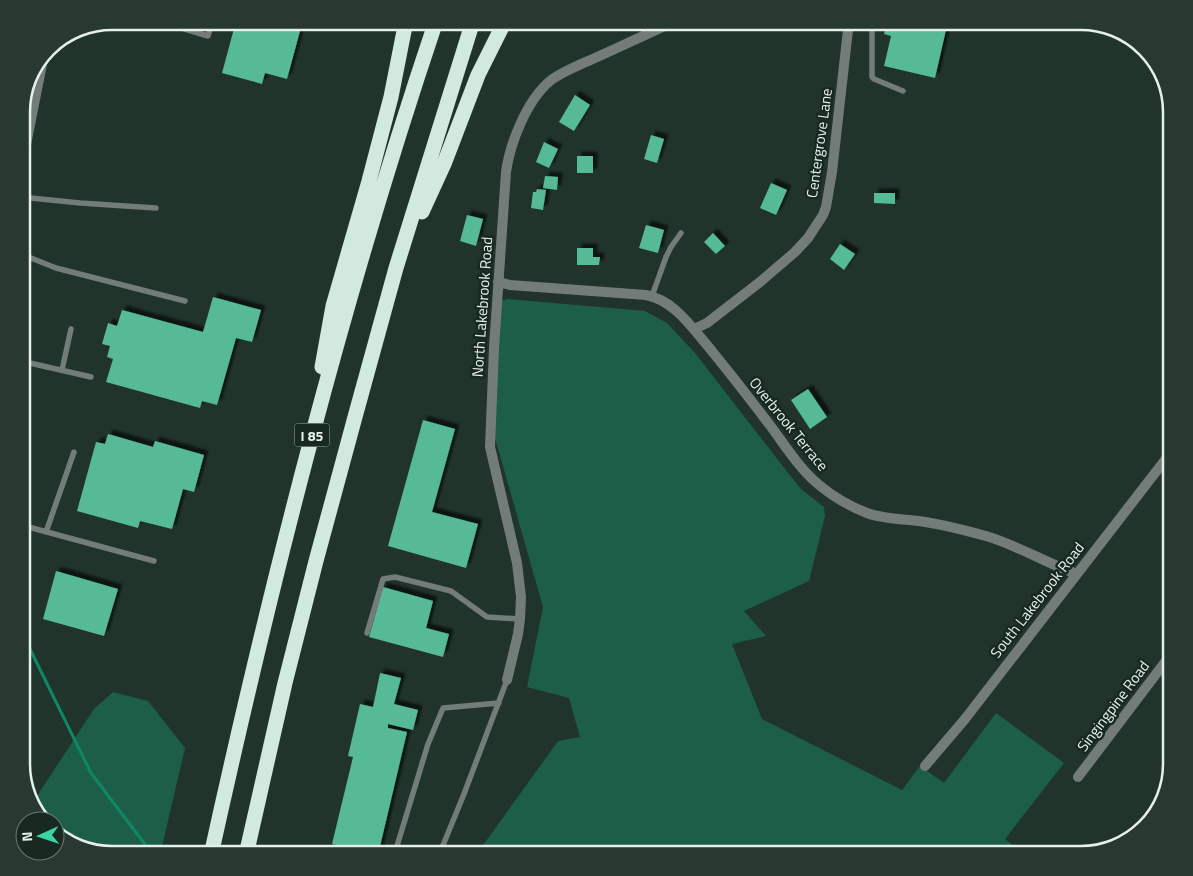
<svg xmlns="http://www.w3.org/2000/svg" width="1193" height="876" font-family="'Titillium Web',sans-serif">
<style>
.green{fill:#1c5e48}
.lines{fill:none;stroke-linecap:round;stroke-linejoin:round}
.stream{stroke:#0f8765;stroke-width:3}
.building{fill:#54ba95;filter:url(#shadow)}
.service{stroke:#737c78;stroke-width:5.5}
.minor{stroke:#737c78;stroke-width:10}
.motorway{stroke:#d2e9df;stroke-width:15}
.labels{text-anchor:middle;dominant-baseline:central;stroke-width:5;stroke-linejoin:round;paint-order:stroke}
.shield{fill:#182922;stroke:#a8b4af;stroke-width:1}
.shield-label{font-size:14px;font-weight:bold;fill:#e5f0eb}
.street-label{font-size:15px;fill:#e5f0eb;stroke:#182922}
.rim{fill:none;stroke:#e5f0eb;stroke-width:2.5}
</style>
<defs>
<filter id="shadow"><feDropShadow dx="4.5" dy="-4.5" stdDeviation="1" flood-color="#0009"/></filter>
</defs>
<rect width="100%" height="100%" fill="#21342c"/>
<!-- green -->
<path class="green" d="M508,299L645,311L667,323L695,353L785,469L801,489L824,507L825,516L809,581L744,611L766,636L732,644L762,719L902,790L920,766L944,783L996,713L1064,763L1005,839L1024,855H476L558,741L580,737L569,698L527,687L543,607L493,431L500,301Z
M113,692L148,701L185,748L160,855H111L57,836L55,834V821H44L31,805L94,709Z"/>
<g class="lines">
<!-- stream -->
<path class="stream" d="M21,628L27,643L91,773L153,855"/>
</g>
<!-- building -->
<path class="building" d="M236,21H282L281,26L300,31L287,79L265,73L262,84L222,73Z
M895,21H948L935,78L884,66L891,36L884,34L886,26L894,28Z
M575,95L590,105L574,131L559,122Z
M651,135L664,139L657,163L644,159Z
M544,142L558,149L549,168L536,162Z
M577,156H593V173H577Z
M545,176L558,177L557,190L543,188Z
M771,183L787,190L776,215L760,208Z
M537,189L546,190L543,210L531,208L533,192H536Z
M874,193H895V204L874,203Z
M467,215L483,219L476,246L460,241Z
M646,225L664,230L658,253L639,248Z
M713,233L725,246L716,254L704,242Z
M840,244L855,254L844,270L830,259Z
M577,248H593V257H600L599,265H577Z
M213,297L261,310L252,342L236,338L217,405L202,401L200,408L106,382L113,359L107,357L110,346L102,344L108,323L117,326L122,310L203,332Z
M808,389L827,417L810,429L791,400Z
M423,420L455,429L432,512L478,524L466,568L388,546Z
M108,434L153,447L155,441L204,455L194,492L183,489L172,529L140,521L138,528L77,511L96,442L105,444Z
M56,571L118,589L104,636L43,619Z
M383,587L433,601L426,628L449,634L443,657L369,637Z
M380,673L401,678L394,704L418,710L413,730L388,724V728L407,732L378,855H348L349,848L332,844L353,757L348,756L360,704L373,707Z"/>
<g class="lines">
<!-- service -->
<path class="service" d="M158,21L208,36L213,21
M867,21L872,24V77L874,79L903,91
M21,197L80,203L156,208
M21,257L31,258L56,268L185,301
M652,296L666,257L671,247L681,233
M21,361L91,377
M62,370L71,329
M21,525L154,561
M46,532L74,452
M367,633L383,579L395,577L451,591L487,617L520,619
M396,855L397,846L428,744L443,708L499,703
M439,855L464,794L507,680"/>
<!-- minor -->
<path class="minor" d="M21,170L44,54
M498,282L510,285L646,295C673,300 690,325 707,345C729,372 751,400 772,428C786,447 800,469 818,484C832,496 849,506 867,513C883,519 902,519 919,521C941,524 964,530 986,536C1017,545 1046,563 1077,574
M694,329L707,323L760,282L795,252L808,238L823,215L826,207L832,172L849,21
M507,680L518,634L520,619L521,597L517,563L490,447L494,348L506,172C510,143 527,100 550,81C561,72 582,64 595,58C621,46 648,34 675,21
M925,766L965,719L1172,451
M1078,777L1172,653"/>
<!-- motorway -->
<path class="motorway" d="M422,212L444,164L478,75L505,21
M322,367L333,306L369,181L391,97L406,21
M211,855C273,574 344,294 436,21
M246,855L285,683L316,561L355,417L396,268L473,21"/>
</g>
<g class="labels">
<!-- shield labels -->
<rect class="shield" x="294.5" y="423.5" width="35" height="23" rx="4"/>
<g class="shield-label">
<text x="312" y="435">I 85</text>
</g>
<!-- street labels -->
<g class="street-label">
<text transform="translate(819 143) rotate(-82)">Centergrove Lane</text>
<text transform="translate(482 307) rotate(-86)">North Lakebrook Road</text>
<text transform="translate(789 424) rotate(51)">Overbrook Terrace</text>
<text transform="translate(1037 600) rotate(-52)">South Lakebrook Road</text>
<text transform="translate(1113 706) rotate(-53)">Singingpine Road</text>
</g>
</g>
<!-- crop -->
<path d="M0 0H1193V876H0ZM112 30H1081A82 82 0 0 1 1163 112V764A82 82 0 0 1 1081 846H112A82 82 0 0 1 30 764V112A82 82 0 0 1 112 30Z" fill="#283932" fill-rule="evenodd"/>
<path class="rim" d="M112 30H1081A82 82 0 0 1 1163 112V764A82 82 0 0 1 1081 846H112A82 82 0 0 1 30 764V112A82 82 0 0 1 112 30Z"/>
<!-- north arrow -->
<g transform="translate(40 836) rotate(267)"><circle r="24" fill="#182922" stroke="#6a7972"/>
<path d="M0-4L9 19L0 12L-9 19Z" fill="#3bd4a4"/>
<text y="-8" font-size="14" font-weight="bold" text-anchor="middle" fill="#e5f0eb">N</text>
</g>
</svg>
